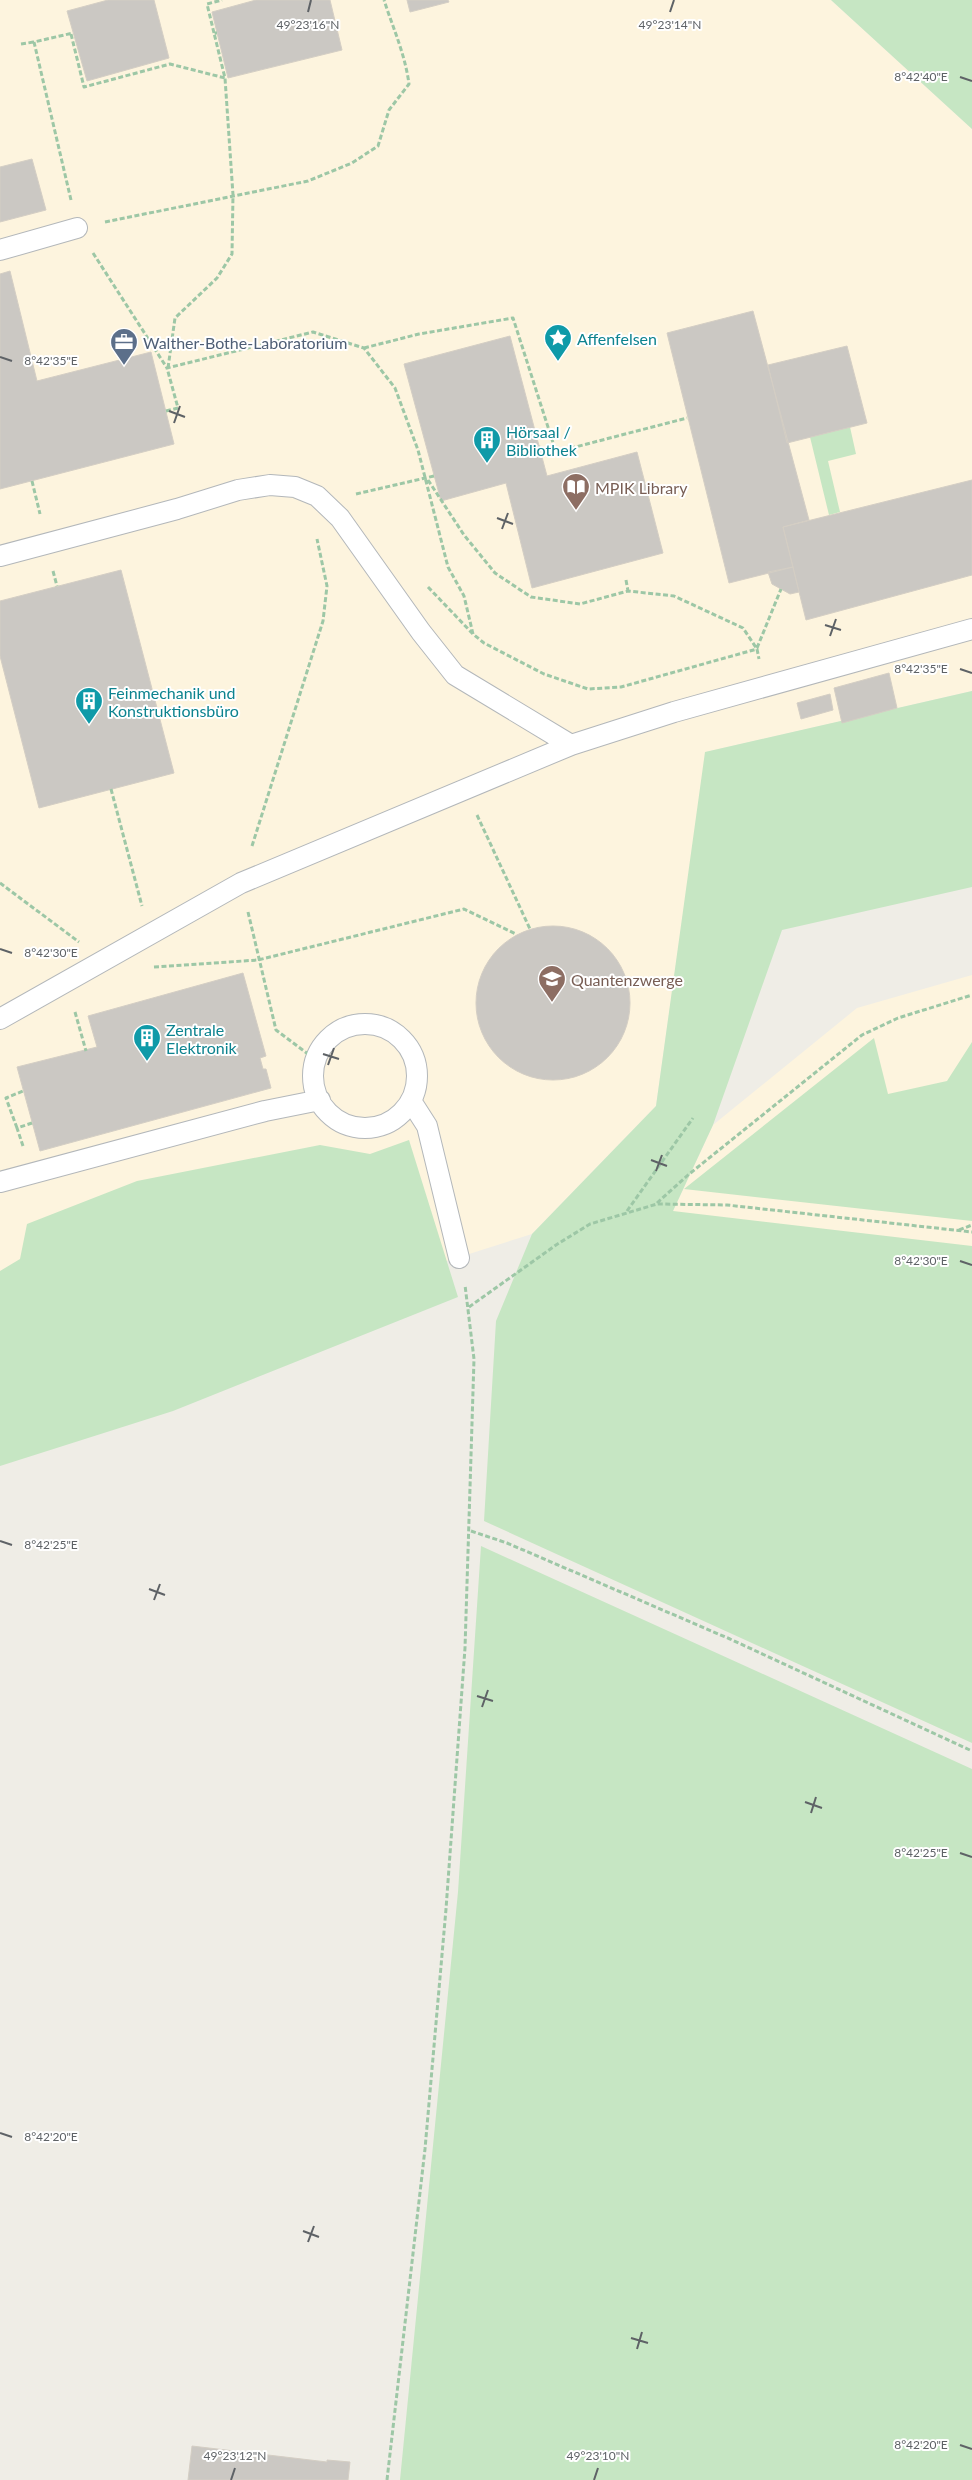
<svg xmlns="http://www.w3.org/2000/svg" width="972" height="2480" font-family="Lato,sans-serif">
<style>
.commercial{fill:#fdf4de}
.green{fill:#c6e6c3}
.building{fill:#cbc8c3;stroke:#d4cec4}
.lines{fill:none;stroke-linecap:round;stroke-linejoin:round}
.service-casing{stroke:#b3b7ba;stroke-width:22}
.path{stroke:#9dc7a6;stroke-width:3;stroke-dasharray:5 2.5;stroke-linecap:butt}
.service{stroke:#fff;stroke-width:20}
.ticks{fill:none;stroke:#5e6266;stroke-width:2}
.labels{text-anchor:middle;dominant-baseline:central;stroke-width:4;stroke-linejoin:round;paint-order:stroke}
.culture-label{font-size:16px;fill:#0d838f;stroke:#fff;text-anchor:start}
.service-label{font-size:16px;fill:#4e5e75;stroke:#fff;text-anchor:start}
.education-label{font-size:16px;fill:#785e54;stroke:#fff;text-anchor:start}
.ticks-label{font-size:12px;text-anchor:middle;fill:#5e6266;stroke:#fff;stroke-width:4;stroke-linejoin:round;paint-order:stroke}
</style>
<rect width="100%" height="100%" fill="#efede6"/>
<!-- commercial -->
<path class="commercial" d="M0,0H831L972,129V691L706,752L656,1106L532,1234L0,1403Z
M972,975V1525L673,1211L713,1125L857,1008Z"/>
<!-- green -->
<path class="green" d="M831,0H972V129Z
M850,427L856,454L828,461L840,512L829,515L810,437Z
M972,691V887L782,930L713,1125L673,1211L972,1246V1743L484,1521L496,1321L532,1234L656,1106L705,752Z
M874,1038L888,1094L947,1081L972,1042V1221L684,1189Z
M409,1140L458,1297L173,1411L0,1466V1271L20,1259L27,1224L137,1181L320,1145L370,1154Z
M481,1546L972,1769V2480H400L458,1892Z"/>
<!-- building -->
<path class="building" d="M108,0H154L169,58L87,81L67,11Z
M256,0H330L342,50L228,78L212,12Z
M407,0H448L449,2L410,12Z
M32,159L46,210L0,222V167Z
M10,271L37,381L151,352L174,444L0,489V274Z
M753,311L809,520L783,527L793,567L729,583L667,333Z
M510,336L547,476L637,452L663,553L532,588L506,483L441,501L404,364Z
M847,346L867,423L787,443L768,365Z
M972,480V575L806,620L783,527Z
M793,567L799,592L790,594L772,584L768,572Z
M121,570L174,773L39,808L0,656V601Z
M889,673L897,708L842,723L834,688Z
M830,694L833,710L801,719L797,703Z
M476 1003a77 77 0 1 1 154 0a77 77 0 1 1-154 0Z
M243,973L266,1056L260,1058L263,1069H266L271,1088L40,1151L17,1067L97,1047L88,1016Z
M192,2446L327,2462V2460L350,2462L348,2480H188Z"/>
<g class="lines">
<defs>
<path id="service" d="M0,250L77,228
M0,556L177,509L238,490L270,485L295,487L317,496L340,518L421,632L455,675L571,745
M0,1019L241,883L571,745L674,712L972,629
M313 1076a52 52 0 1 1 104 0a52 52 0 1 1-104 0Z
M411,1101L427,1126L459,1258
M0,1182L265,1111L320,1100"/>
</defs>
<!-- service casing -->
<use href="#service" class="service-casing"/>
<!-- path -->
<path class="path" d="M214,33L207,4L222,0
M71,34L84,87L170,64L225,78
M21,44L34,42
M71,200L34,42L73,33
M105,222L308,181L352,163L378,146L389,110L409,84C405,54 393,28 384,0
M93,253L167,368
M364,348L419,334L513,318L556,452L539,447
M168,368L175,318L217,278L232,254L233,195L225,78L214,33H217
M166,411L178,408L167,368L313,332L364,348L395,388L418,450L448,567L464,596L473,634
M556,452L687,418
M428,480L464,535L495,573L531,597L580,604L628,591L674,596L743,628L757,649
M32,481L40,514
M356,494L434,476
M53,571L57,586
M626,580L628,591
M428,587L473,634L484,643L544,674L588,689L621,687L757,649L759,659
M757,648L781,589
M111,789L142,906
M477,815L530,929
M252,846L323,621L327,586L317,539
M0,883L79,942
M248,912L276,1030L316,1060
M154,967L258,960L464,909L516,934
M75,1012L86,1051
M17,1128L6,1098L23,1091
M23,1146L17,1128L32,1123
M657,1203L688,1175L862,1035L898,1018L972,995
M627,1211L693,1118
M959,1230L972,1225
M469,1307L556,1245L590,1224L657,1204L727,1205L972,1232
M471,1531L507,1543L730,1639L972,1751
M387,2480L425,2149L446,1909L465,1648L474,1359L465,1285"/>
<!-- service -->
<use href="#service" class="service"/>
</g>
<!-- ticks -->
<path class="ticks" d="M308,12L311,0M670,12L674,0M960,77L972,81M0,357L12,361M169,411L185,417M174,423L180,406M497,518L513,524M502,529L508,513M825,625L841,630M830,636L836,619M960,669L972,673M0,949L12,953M323,1054L339,1059M328,1065L334,1048M651,1160L667,1166M656,1171L662,1155M960,1261L972,1265M0,1541L12,1545M149,1589L165,1595M154,1600L160,1584M477,1696L493,1701M482,1707L488,1690M805,1802L822,1808M811,1813L816,1797M960,1853L972,1857M0,2133L12,2137M303,2231L319,2237M308,2242L314,2226M631,2338L648,2343M637,2349L642,2332M960,2445L972,2449M231,2480L235,2468M594,2480L598,2468"/>
<!-- icons -->
<defs>
<symbol id="sight-pin" viewBox="-11 -11 22 30"><path d="M0 17L-7.5 6A9.5 9.5 0 1 1 7.5 6Z" fill="#0f9aa8" stroke="#fff"/><path d="M0-6L1.8-2.2L6-1.7L2.9 1.2L3.7 5.4L0 3.3L-3.7 5.4L-2.9 1.2L-6-1.7L-1.8-2.2Z" fill="#fff"/></symbol>
<symbol id="office-pin" viewBox="-11 -11 22 30"><path d="M0 17L-7.5 6A9.5 9.5 0 1 1 7.5 6Z" fill="#5c6f8a" stroke="#fff"/><path d="M-6-3h4V-5.5h4V-3h4V5H-6ZM-1-4.5V-3h2v-1.5ZM-6 0V1H6V0Z" fill="#fff"/></symbol>
<symbol id="building-pin" viewBox="-11 -11 22 30"><path d="M0 17L-7.5 6A9.5 9.5 0 1 1 7.5 6Z" fill="#0f9aa8" stroke="#fff"/><path d="M-4-6H4V6H1V3H-1V6H-4ZM-2.5-4.3h1.7v1.8h-1.7ZM.8-4.3h1.7v1.8H.8ZM-2.5-1h1.7V.8h-1.7ZM.8-1h1.7V.8H.8Z" fill="#fff"/></symbol>
<symbol id="library-pin" viewBox="-11 -11 22 30"><path d="M0 17L-7.5 6A9.5 9.5 0 1 1 7.5 6Z" fill="#8d6e63" stroke="#fff"/><path d="M-6-4Q-3-5.5-.7-3.5V5Q-3 3-6 4ZM6-4Q3-5.5 .7-3.5V5Q3 3 6 4Z" fill="#fff"/></symbol>
<symbol id="school-pin" viewBox="-11 -11 22 30"><path d="M0 17L-7.5 6A9.5 9.5 0 1 1 7.5 6Z" fill="#8d6e63" stroke="#fff"/><path d="M0-5L7-2L0 1L-7-2ZM-4 1L0 2.5L4 1V4Q0 6-4 4Z" fill="#fff"/></symbol>
</defs>
<g fill-rule="evenodd">
<use href="#sight-pin" x="542" y="322" width="32" height="43"/>
<use href="#office-pin" x="108" y="326" width="32" height="43"/>
<use href="#building-pin" x="471" y="424" width="32" height="43"/>
<use href="#library-pin" x="560" y="471" width="32" height="43"/>
<use href="#building-pin" x="73" y="685" width="32" height="43"/>
<use href="#school-pin" x="536" y="963" width="32" height="43"/>
<use href="#building-pin" x="131" y="1022" width="32" height="43"/>
</g>
<g class="labels">
<!-- culture labels -->
<g class="culture-label">
<text x="577" y="338">Affenfelsen</text>
<text x="506" y="431">Hörsaal /<tspan x="506" dy="18">Bibliothek</tspan></text>
<text x="108" y="692">Feinmechanik und<tspan x="108" dy="18">Konstruktionsbüro</tspan></text>
<text x="166" y="1029">Zentrale<tspan x="166" dy="18">Elektronik</tspan></text>
</g>
<!-- service labels -->
<g class="service-label">
<text x="143" y="342">Walther-Bothe-Laboratorium</text>
</g>
<!-- education labels -->
<g class="education-label">
<text x="595" y="487">MPIK Library</text>
<text x="571" y="979">Quantenzwerge</text>
</g>
</g>
<g class="ticks-label">
<text x="308" y="29">49°23'16"N</text>
<text x="670" y="29">49°23'14"N</text>
<text x="921" y="81">8°42'40"E</text>
<text x="51" y="365">8°42'35"E</text>
<text x="921" y="673">8°42'35"E</text>
<text x="51" y="957">8°42'30"E</text>
<text x="921" y="1265">8°42'30"E</text>
<text x="51" y="1549">8°42'25"E</text>
<text x="921" y="1857">8°42'25"E</text>
<text x="51" y="2141">8°42'20"E</text>
<text x="921" y="2449">8°42'20"E</text>
<text x="235" y="2460">49°23'12"N</text>
<text x="598" y="2460">49°23'10"N</text>
</g>
</svg>
